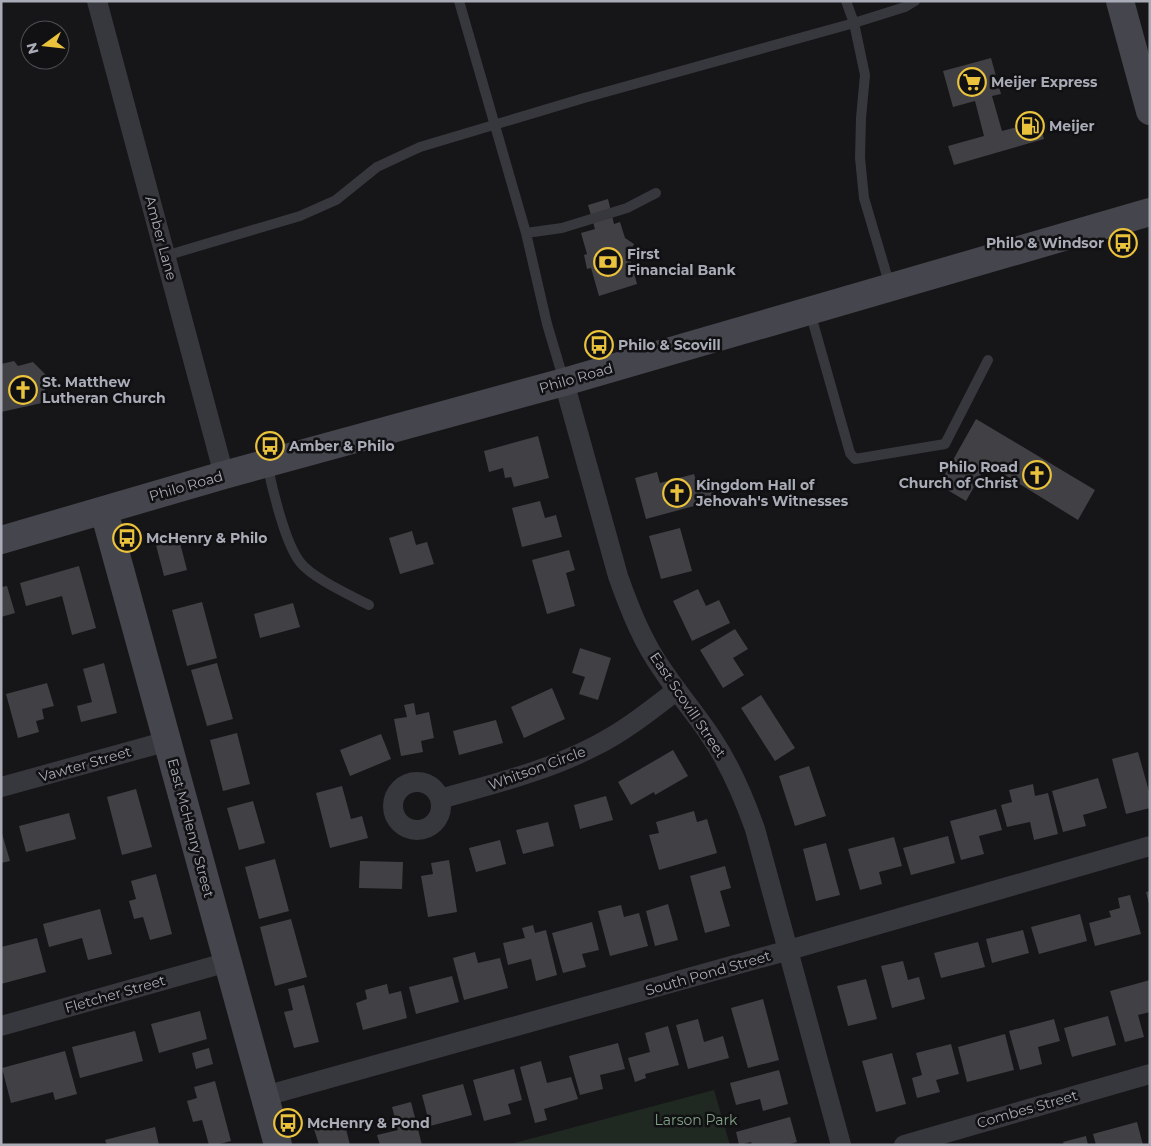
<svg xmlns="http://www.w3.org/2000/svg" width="1151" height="1146" font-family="Montserrat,sans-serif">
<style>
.green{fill:#202822}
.building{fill:#414145}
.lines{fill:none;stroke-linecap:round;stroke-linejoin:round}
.lane{stroke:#37383d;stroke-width:10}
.street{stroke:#37383d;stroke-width:20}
.secondary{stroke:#45464d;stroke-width:28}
.labels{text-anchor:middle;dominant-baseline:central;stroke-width:5;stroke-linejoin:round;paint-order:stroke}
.poi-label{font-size:14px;font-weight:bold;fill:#a9acb7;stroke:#111113;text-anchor:start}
.street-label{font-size:14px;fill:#a9acb7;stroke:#111113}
.park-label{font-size:14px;fill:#81a286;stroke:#111113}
</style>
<rect width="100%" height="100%" fill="#161618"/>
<!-- green -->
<path class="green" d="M714,1090L730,1145H507Z"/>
<!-- building -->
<path class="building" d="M991,58L1001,94L992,96L1002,131L1039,121L1044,139L954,165L948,146L984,136L975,101L953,107L943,71Z
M608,199L614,224L620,222L625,238L634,244L629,254L637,284L599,296L591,268L587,269L584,255L587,254L581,233L595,229L588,205Z
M14,361L18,366L33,362L48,377L42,403L1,412V364Z
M976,419L1095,490L1078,520L987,464L966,501L939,485Z
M538,436L549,478L514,487L511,477L505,478L503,468L489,472L484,451Z
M657,472L660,483L694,474L698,487L712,483L716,500L646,519L635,478Z
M540,501L545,518L556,515L562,537L522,547L512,508Z
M680,528L692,571L661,579L649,536Z
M412,531L416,545L427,542L434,564L400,574L389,538Z
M179,539L187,570L164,576L156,545Z
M569,550L575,570L566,573L575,606L547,614L532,560Z
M79,566L96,628L72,635L62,596L26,606L20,583Z
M7,586L15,613L1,617V587Z
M698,589L706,606L719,600L730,623L692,641L673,601Z
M202,602L217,658L187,666L172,610Z
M293,603L300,627L260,638L254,614Z
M735,629L748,649L733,658L744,675L723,688L700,650Z
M580,648L611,658L598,700L579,694L585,677L572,673Z
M104,663L117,713L81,722L77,706L92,702L83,669Z
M217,663L233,719L207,726L191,670Z
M47,683L54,706L42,709L44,719L36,721L39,732L18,738L6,694Z
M552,688L565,719L524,738L511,707Z
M761,695L795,748L775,761L741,708Z
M414,703L416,715L429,712L434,738L421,741L423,752L401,756L394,719L407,717L404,705Z
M496,720L503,743L459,755L453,731Z
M237,733L250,784L223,791L210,740Z
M381,734L391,759L350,776L340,750Z
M673,750L688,776L655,795L654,792L631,805L618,782Z
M1138,752L1150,795V808L1126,814L1112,759Z
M809,766L826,816L795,826L779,776Z
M1098,778L1107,808L1083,815L1086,826L1063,832L1052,791Z
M1033,784L1035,796L1048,793L1058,834L1034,840L1030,822L1007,827L1001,805L1012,802L1009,790Z
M342,786L351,819L362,816L368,838L330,848L316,793Z
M136,789L152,847L122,855L107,797Z
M606,796L613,820L580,829L574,805Z
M253,801L265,843L239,850L227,808Z
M996,809L1002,830L979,836L984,854L961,860L950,821Z
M694,811L697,822L707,819L717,853L659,870L649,835L659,833L656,822Z
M69,813L76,839L26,852L19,826Z
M548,822L554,846L523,854L516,830Z
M1,830L10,861L1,863Z
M948,836L955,863L911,875L903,848Z
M894,837L902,866L879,872L882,884L860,890L848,849Z
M500,840L506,864L476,872L469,848Z
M826,843L840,895L816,901L803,849Z
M275,859L289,911L259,919L245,867Z
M449,860L457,912L428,917L421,876L433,874L431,863Z
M360,861L403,862L402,889L359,888Z
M725,866L731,888L720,891L730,926L705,933L690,876Z
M156,874L172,934L150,940L143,917L134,919L129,901L136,899L131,881Z
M1150,891V904H1149L1146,892Z
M1130,895L1141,934L1095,946L1089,923L1111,917L1109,911L1120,908L1118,898Z
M668,904L678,940L655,946L646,911Z
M621,905L624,917L639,913L648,946L610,956L598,911Z
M100,909L112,954L88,960L82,938L49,947L43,924Z
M1080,914L1087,941L1039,954L1031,927Z
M291,919L307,977L275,986L260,927Z
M592,922L599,950L582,954L586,967L563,973L552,933Z
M533,925L535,933L546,930L557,975L536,981L531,959L508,965L503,943L525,938L522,928Z
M1023,930L1029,953L992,963L986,939Z
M37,938L46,972L1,984V947Z
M978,942L985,967L941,978L934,953Z
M475,952L478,963L500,958L508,988L464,1000L453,958Z
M903,961L908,980L919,977L925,999L892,1008L881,966Z
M452,976L459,1002L416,1014L409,987Z
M866,979L877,1019L848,1026L837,986Z
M1150,980V1012L1138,1015L1144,1037L1125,1042L1110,991Z
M387,984L389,994L401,991L407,1018L363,1030L356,1003L367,999L365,990Z
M304,985L319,1042L294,1048L284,1012L293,1010L288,989Z
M763,999L779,1060L748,1068L731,1008Z
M200,1011L207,1039L159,1053L151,1024Z
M1108,1016L1116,1045L1072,1057L1064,1028Z
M698,1019L704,1042L723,1036L729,1058L688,1069L676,1025Z
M1054,1019L1060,1041L1038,1047L1042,1064L1020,1070L1009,1031Z
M668,1026L679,1065L645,1074L646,1078L635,1082L628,1058L650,1052L645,1033Z
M135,1031L143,1061L80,1078L72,1047Z
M1005,1034L1014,1070L967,1082L958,1047Z
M618,1043L625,1069L600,1075L603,1089L580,1095L569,1056Z
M951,1044L959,1074L936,1080L940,1092L917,1098L912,1078L922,1075L916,1053Z
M209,1048L213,1064L196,1069L192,1053Z
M65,1051L77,1094L55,1100L53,1092L11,1103L2,1068Z
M892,1053L906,1104L876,1112L862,1061Z
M541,1061L547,1083L571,1077L578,1099L544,1109L547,1120L535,1123L520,1067Z
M514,1069L522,1100L508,1104L511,1114L484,1121L473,1080Z
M779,1070L788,1104L763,1111L760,1099L736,1105L730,1083Z
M215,1081L231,1141L216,1145H209L202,1120L193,1122L187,1101L197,1098L194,1087Z
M463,1084L472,1115L430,1126L422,1095Z
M411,1102L422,1145H380L377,1135L398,1130L392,1107Z
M790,1117L797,1142L787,1145H752L751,1142L739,1145L736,1132Z
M344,1121L350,1145H319L314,1129Z
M1137,1122L1143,1145H1096L1093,1134Z
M155,1127L159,1145H107L105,1140Z
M1086,1136L1088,1145H1064L1063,1142Z"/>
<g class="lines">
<!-- lane -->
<path class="lane" d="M459,1L526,233L547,324L564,381
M846,1L854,23L865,75L861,118L860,158L864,198L890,286
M526,233L562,228L627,208L656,193
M165,256L300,216L336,200L377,167L420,147L584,98L854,23L905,7L915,1
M810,312L850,453L855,459L945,444L988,360
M267,463C272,488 285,543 300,562C312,578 350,595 369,605"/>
<!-- street -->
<path class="street" d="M97,1L224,475
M564,382L618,576C630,610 643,643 664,672C679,695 698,716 713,740C731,767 744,798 755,829L841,1145
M393 806a24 24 0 1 1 48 0a24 24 0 1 1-48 0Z
M1,787L168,741
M440,799C493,784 547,771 595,746C625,731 651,710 677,690
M1,1026L228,962
M265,1096L789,950L1150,846
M904,1145L1150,1074"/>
<!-- secondary -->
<path class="secondary" d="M1120,1L1150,111
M104,511L278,1145
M1,540L224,475L564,382L1150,212"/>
</g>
<!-- icons -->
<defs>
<symbol id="supermarket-ring" viewBox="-11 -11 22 22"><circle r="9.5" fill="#111113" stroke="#eac23c" stroke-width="1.5"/><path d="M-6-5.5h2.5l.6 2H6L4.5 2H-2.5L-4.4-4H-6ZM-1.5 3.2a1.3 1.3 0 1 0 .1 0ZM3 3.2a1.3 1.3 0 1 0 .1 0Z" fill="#eac23c"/></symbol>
<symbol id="fuel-ring" viewBox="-11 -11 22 22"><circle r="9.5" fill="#111113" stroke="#eac23c" stroke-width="1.5"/><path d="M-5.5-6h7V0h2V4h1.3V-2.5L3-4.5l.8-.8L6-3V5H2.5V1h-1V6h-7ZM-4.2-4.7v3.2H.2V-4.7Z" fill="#eac23c"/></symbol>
<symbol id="bus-ring" viewBox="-11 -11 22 22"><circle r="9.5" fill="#111113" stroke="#eac23c" stroke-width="1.5"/><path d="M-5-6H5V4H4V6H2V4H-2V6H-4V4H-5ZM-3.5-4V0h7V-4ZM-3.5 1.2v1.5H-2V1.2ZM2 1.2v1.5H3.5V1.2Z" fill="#eac23c"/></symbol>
<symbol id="bank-ring" viewBox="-11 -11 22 22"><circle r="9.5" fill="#111113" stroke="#eac23c" stroke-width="1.5"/><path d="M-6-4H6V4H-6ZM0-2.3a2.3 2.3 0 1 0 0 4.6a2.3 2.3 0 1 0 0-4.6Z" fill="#eac23c"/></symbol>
<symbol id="church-ring" viewBox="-11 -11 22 22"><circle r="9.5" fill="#111113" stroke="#eac23c" stroke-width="1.5"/><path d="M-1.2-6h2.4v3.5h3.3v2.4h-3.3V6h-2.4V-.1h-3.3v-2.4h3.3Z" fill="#eac23c"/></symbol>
</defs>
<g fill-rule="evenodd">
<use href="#supermarket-ring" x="956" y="66" width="32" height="32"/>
<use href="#fuel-ring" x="1014" y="110" width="32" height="32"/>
<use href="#bus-ring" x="1107" y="227" width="32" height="32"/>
<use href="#bank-ring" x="592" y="246" width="32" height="32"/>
<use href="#bus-ring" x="583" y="329" width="32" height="32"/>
<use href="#church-ring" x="7" y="374" width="32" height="32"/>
<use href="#bus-ring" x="254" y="430" width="32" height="32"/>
<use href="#church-ring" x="1021" y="459" width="32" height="32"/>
<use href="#church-ring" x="661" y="477" width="32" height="32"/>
<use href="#bus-ring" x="111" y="522" width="32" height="32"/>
<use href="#bus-ring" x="272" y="1107" width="32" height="32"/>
</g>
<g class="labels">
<!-- poi labels -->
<g class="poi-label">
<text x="991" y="82">Meijer Express</text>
<text x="1049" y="126">Meijer</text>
<text x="1104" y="243" text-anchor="end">Philo &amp; Windsor</text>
<text x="627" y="254">First<tspan x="627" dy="16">Financial Bank</tspan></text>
<text x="618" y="345">Philo &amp; Scovill</text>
<text x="42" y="382">St. Matthew<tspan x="42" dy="16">Lutheran Church</tspan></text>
<text x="289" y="446">Amber &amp; Philo</text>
<text x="1018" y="467" text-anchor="end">Philo Road<tspan x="1018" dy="16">Church of Christ</tspan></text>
<text x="696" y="485">Kingdom Hall of<tspan x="696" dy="16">Jehovah's Witnesses</tspan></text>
<text x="146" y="538">McHenry &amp; Philo</text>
<text x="307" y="1123">McHenry &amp; Pond</text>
</g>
<!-- street labels -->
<g class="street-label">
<text transform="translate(161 238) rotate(75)">Amber Lane</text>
<text transform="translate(576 378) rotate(-16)">Philo Road</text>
<text transform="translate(186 486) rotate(-16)">Philo Road</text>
<text transform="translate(688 705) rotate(56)">East Scovill Street</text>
<text transform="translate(85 764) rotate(-16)">Vawter Street</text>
<text transform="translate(537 768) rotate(-20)">Whitson Circle</text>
<text transform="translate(191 828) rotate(75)">East McHenry Street</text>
<text transform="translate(708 973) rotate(-16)">South Pond Street</text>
<text transform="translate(115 994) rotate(-16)">Fletcher Street</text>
<text transform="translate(1027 1109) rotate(-16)">Combes Street</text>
</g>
<!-- park labels -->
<g class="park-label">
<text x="696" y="1120">Larson Park</text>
</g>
</g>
<!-- border -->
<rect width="1151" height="1146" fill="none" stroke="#a9acb7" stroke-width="5"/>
<!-- north arrow -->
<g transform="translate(45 45) rotate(255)"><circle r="24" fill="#111113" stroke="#4e4f55"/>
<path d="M0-4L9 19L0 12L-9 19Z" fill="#eac23c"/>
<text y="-8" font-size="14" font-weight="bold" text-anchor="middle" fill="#a9acb7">N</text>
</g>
</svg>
